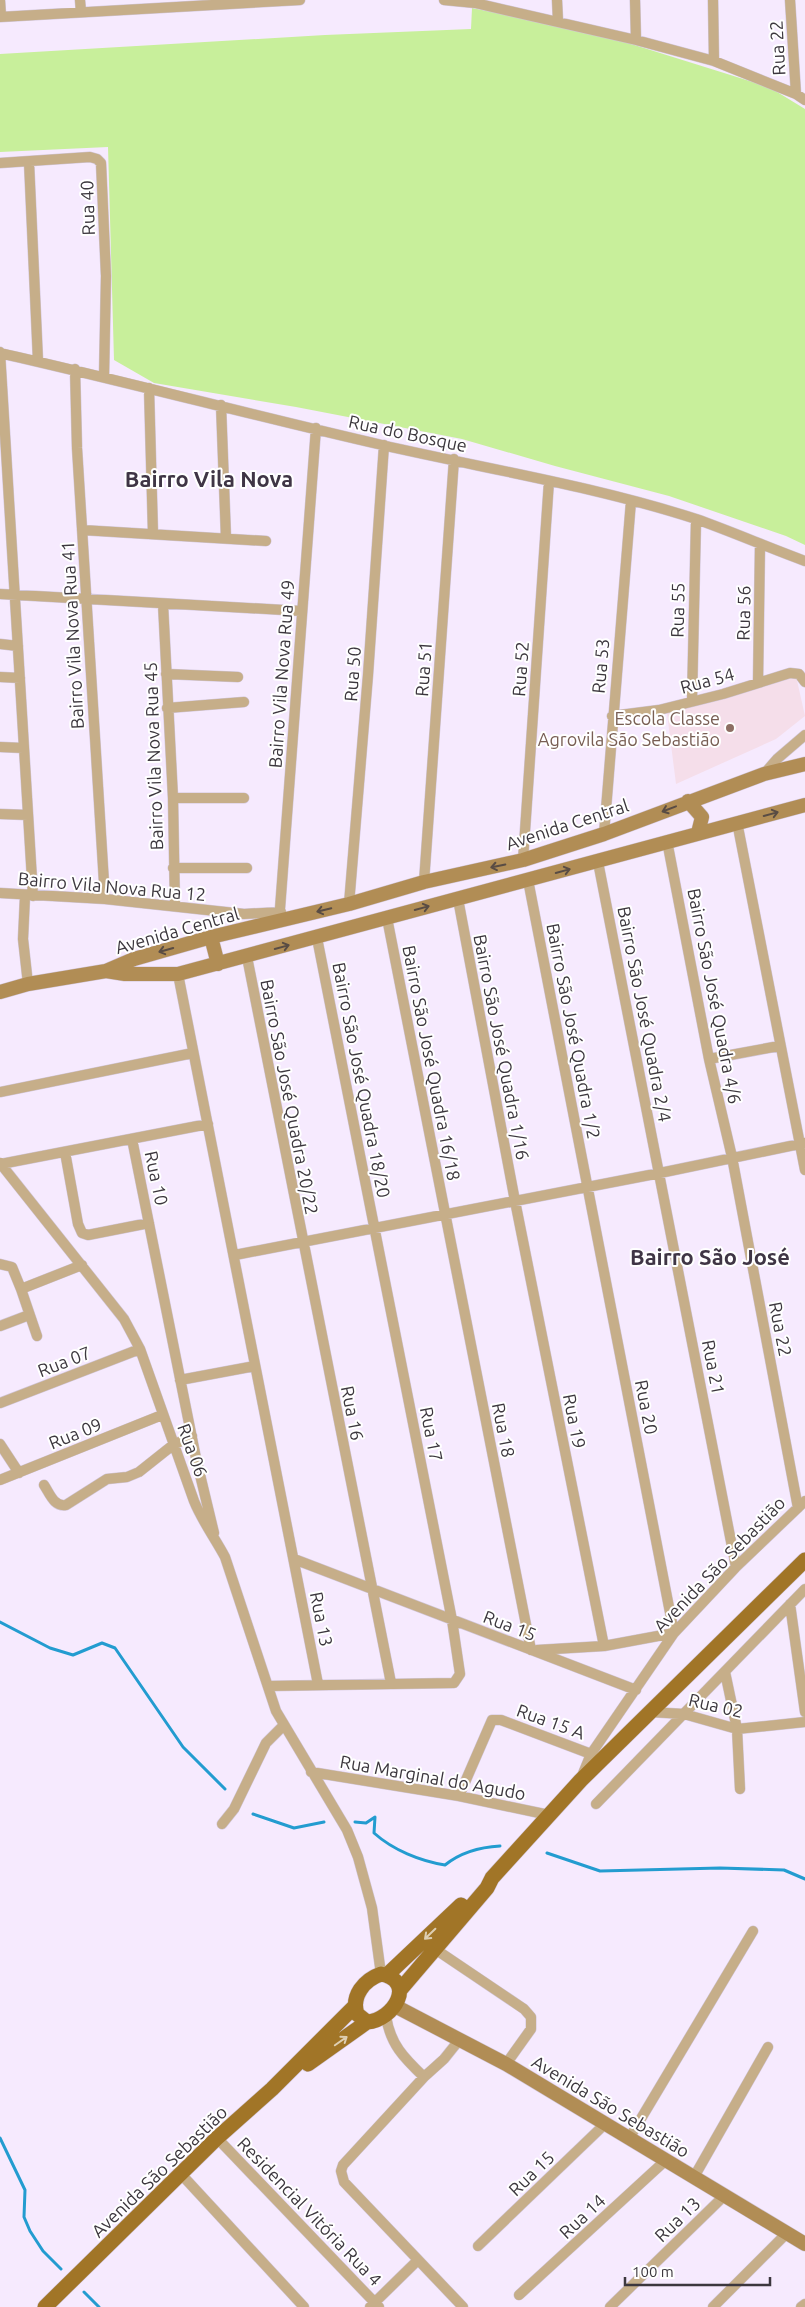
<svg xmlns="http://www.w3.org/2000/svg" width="805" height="2307" font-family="Ubuntu,sans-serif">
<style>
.education{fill:#f5deea}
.green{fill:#c8ef9b}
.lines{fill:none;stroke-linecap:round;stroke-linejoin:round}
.stream{stroke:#239cd0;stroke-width:3}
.street-casing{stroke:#d1c6d8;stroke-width:11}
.secondary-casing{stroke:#d1c6d8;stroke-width:15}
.primary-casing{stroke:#d1c6d8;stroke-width:16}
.street{stroke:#c6ae89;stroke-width:10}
.secondary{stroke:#b18d55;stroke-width:14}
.primary{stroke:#a17527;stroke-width:15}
.oneway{stroke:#594c44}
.oneway2{stroke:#decfb3}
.education-dot{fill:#8d6e63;stroke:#fff;stroke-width:2}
.labels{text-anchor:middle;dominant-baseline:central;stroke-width:4;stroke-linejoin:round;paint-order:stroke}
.street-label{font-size:18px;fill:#3c373e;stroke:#fff}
.education-label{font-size:18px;fill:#785e54;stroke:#fff;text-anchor:end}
.district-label{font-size:22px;font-weight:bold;fill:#3f3545;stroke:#fff}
</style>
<rect width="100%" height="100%" fill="#f6eafe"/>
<!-- education -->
<path class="education" d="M796,676L805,716L776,739L676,784L667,713Z"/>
<!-- green -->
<path class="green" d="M472,8L593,32L769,87L805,109V545L786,536L669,496L555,466L462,439L296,407L154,383L114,360L108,147L0,152V54L325,35L471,29Z"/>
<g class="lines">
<!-- stream -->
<path class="stream" d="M0,1622L50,1648L73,1655L102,1643L115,1648L183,1747L225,1789
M253,1814L294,1828L324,1822
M355,1822L366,1823L375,1817L374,1833C393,1850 420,1861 445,1865C460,1853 481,1847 500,1846
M547,1853L600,1871L720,1868L784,1870L805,1879
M0,2138L25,2190L24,2217L30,2231L43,2251L61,2269
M84,2292L99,2307"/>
<defs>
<path id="street" d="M0,0L1,16
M80,0L81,12
M444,0L475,3L636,40L714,61L796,94L805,100
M557,0L558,21
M635,0L636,40
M713,0L714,61
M790,0L796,94
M0,17L300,0
M29,162L38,361
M0,163L90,157L97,159L101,163L106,276L104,377
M0,352L33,896
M0,353C128,382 255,416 382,445C487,469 594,486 696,519C733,532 769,548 805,561
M75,369L77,448L105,899
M149,388L153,534
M221,405L226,538
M82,530L266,541
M0,594L301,611
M163,604L173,798L175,906
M0,644L18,646
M166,674L238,677
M0,677L20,678
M758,683L760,544
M692,700L696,520
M167,708L244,702
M612,716L659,710L723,694L790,673L799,674L805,682
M0,747L23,748
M764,774L777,759L805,735
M173,798H244
M0,814L28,815
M737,822L805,1170
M604,834L631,501
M667,841L709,1059L732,1157L798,1508
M523,860L549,481
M598,862L736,1567
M173,868H247
M528,880L674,1633
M424,882L454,459
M0,893L105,899L244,914L281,912
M25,896L23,939L28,984
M458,899L515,1201L604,1646
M349,904L368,675L384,445
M387,918L531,1650
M279,922L316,428
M247,957L391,1683
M178,974L318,1684
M709,1059L779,1046
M0,1092L193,1053
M132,1139L196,1458L214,1533
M65,1152L78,1224L82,1233L88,1235L149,1223
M0,1163L124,1319L140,1349L194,1501C202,1521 215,1538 225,1557L276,1711L347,1830L358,1857L372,1908L381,1974
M1,1164L208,1124
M235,1255L660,1173L805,1143
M0,1264L12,1267L21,1289L82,1265
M21,1289L37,1336
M0,1326L29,1315
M180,1380L255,1366
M0,1403L140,1349
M0,1444L19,1473
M0,1480L162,1415
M44,1485C50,1494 54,1507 66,1505L107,1479L127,1477L139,1472L173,1445L192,1436
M294,1559L636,1690
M790,1604L805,1712
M537,1650L604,1646L674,1633
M725,1672L737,1729L740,1789
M268,1686L454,1683L460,1674L452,1620L317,938
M650,1712L684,1714L737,1729L805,1722
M311,1772L459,1796L549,1815
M582,1776L591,1754L674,1633L736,1567L805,1501
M459,1796L492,1720H501L591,1754
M596,1804L805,1589
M222,1824L234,1809L266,1743L284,1725
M435,1949L524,2009L531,2017V2029L506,2064
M386,2016C390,2044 404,2058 424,2077
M460,2039L444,2059L424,2077L343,2165L341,2171L344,2182L463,2307
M630,2137L753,1931
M217,2138L379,2307
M181,2174L304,2307
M694,2177L768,2047
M478,2246L606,2123
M519,2295L666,2160
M370,2307L418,2260
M610,2307L724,2196
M713,2307L787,2233
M801,2307L805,2304"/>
<path id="secondary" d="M688,801L702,817L698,833
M211,937L218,964
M106,971L125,974H178L805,805
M0,992L28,984L106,971L134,959L211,937L349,904L424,882L523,860L604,834L764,774L805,764
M395,2006L506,2064L805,2244"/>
<path id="primary" d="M381,1974C417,1981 394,2020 367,2022L357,2014C351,1996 364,1980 381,1974Z
M387,1975L461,1905
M400,1990L487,1888L492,1878L581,1780L805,1560
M308,2064L367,2022
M45,2307L217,2138L272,2089L354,2007"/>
</defs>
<!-- street casing -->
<use href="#street" class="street-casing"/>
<!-- secondary casing -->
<use href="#secondary" class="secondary-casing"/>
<!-- primary casing -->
<use href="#primary" class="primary-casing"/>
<!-- street -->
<use href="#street" class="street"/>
<!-- secondary -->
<use href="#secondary" class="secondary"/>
<!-- primary -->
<use href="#primary" class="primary"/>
</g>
<!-- one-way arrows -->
<defs><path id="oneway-shaft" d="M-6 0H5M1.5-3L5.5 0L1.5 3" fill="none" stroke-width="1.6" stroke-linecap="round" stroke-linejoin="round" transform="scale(1.25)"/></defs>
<g class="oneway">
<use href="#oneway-shaft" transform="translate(669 809) rotate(159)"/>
<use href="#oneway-shaft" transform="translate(771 814) rotate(-15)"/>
<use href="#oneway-shaft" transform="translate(498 866) rotate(168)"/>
<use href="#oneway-shaft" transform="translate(563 871) rotate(-15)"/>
<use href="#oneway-shaft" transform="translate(422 908) rotate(-15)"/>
<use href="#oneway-shaft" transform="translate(324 910) rotate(166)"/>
<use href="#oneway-shaft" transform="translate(282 947) rotate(-15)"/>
<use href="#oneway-shaft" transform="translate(166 950) rotate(164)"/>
</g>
<g class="oneway2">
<use href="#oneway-shaft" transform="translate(430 1934) rotate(136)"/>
<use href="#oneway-shaft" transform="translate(341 2041) rotate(-35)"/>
</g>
<!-- markers -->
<circle class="education-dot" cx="730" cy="728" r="5"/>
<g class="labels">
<!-- street labels -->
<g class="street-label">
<text transform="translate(777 48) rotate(-93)">Rua 22</text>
<text transform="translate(87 208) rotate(-92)">Rua 40</text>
<text transform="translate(408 433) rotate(12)">Rua do Bosque</text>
<text transform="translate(677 610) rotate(-89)">Rua 55</text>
<text transform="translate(743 613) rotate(-89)">Rua 56</text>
<text transform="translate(72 635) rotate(-93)">Bairro Vila Nova Rua 41</text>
<text transform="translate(600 666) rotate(-85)">Rua 53</text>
<text transform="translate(423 669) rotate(-86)">Rua 51</text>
<text transform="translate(520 669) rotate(-86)">Rua 52</text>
<text transform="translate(281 674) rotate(-86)">Bairro Vila Nova Rua 49</text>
<text transform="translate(352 674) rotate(-86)">Rua 50</text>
<text transform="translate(707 680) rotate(-15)">Rua 54</text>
<text transform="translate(153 756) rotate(-92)">Bairro Vila Nova Rua 45</text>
<text transform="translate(567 824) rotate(-18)">Avenida Central</text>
<text transform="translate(112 886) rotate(5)">Bairro Vila Nova Rua 12</text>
<text transform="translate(177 930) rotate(-16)">Avenida Central</text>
<text transform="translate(715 996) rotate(79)">Bairro São José Quadra 4/6</text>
<text transform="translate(645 1014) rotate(79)">Bairro São José Quadra 2/4</text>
<text transform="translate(574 1031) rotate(79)">Bairro São José Quadra 1/2</text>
<text transform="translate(502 1047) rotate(79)">Bairro São José Quadra 1/16</text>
<text transform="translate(432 1063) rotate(79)">Bairro São José Quadra 16/18</text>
<text transform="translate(362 1080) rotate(79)">Bairro São José Quadra 18/20</text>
<text transform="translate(290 1097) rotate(79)">Bairro São José Quadra 20/22</text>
<text transform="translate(157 1178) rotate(78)">Rua 10</text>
<text transform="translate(781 1329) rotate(79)">Rua 22</text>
<text transform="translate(64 1361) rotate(-21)">Rua 07</text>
<text transform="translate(714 1367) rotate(79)">Rua 21</text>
<text transform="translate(647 1407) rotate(79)">Rua 20</text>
<text transform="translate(353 1413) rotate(79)">Rua 16</text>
<text transform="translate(575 1421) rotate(79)">Rua 19</text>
<text transform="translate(504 1430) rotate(79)">Rua 18</text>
<text transform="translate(75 1433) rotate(-22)">Rua 09</text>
<text transform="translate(432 1434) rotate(79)">Rua 17</text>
<text transform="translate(193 1450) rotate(70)">Rua 06</text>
<text transform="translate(719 1564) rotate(-46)">Avenida São Sebastião</text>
<text transform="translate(322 1619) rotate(79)">Rua 13</text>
<text transform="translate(510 1625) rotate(21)">Rua 15</text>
<text transform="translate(716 1705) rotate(13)">Rua 02</text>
<text transform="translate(551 1721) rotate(20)">Rua 15 A</text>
<text transform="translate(433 1777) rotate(10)">Rua Marginal do Agudo</text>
<text transform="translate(611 2106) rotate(31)">Avenida São Sebastião</text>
<text transform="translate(159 2171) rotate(-44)">Avenida São Sebastião</text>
<text transform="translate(531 2173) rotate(-44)">Rua 15</text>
<text transform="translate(310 2211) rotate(46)">Residencial Vitória Rua 4</text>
<text transform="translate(582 2216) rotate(-43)">Rua 14</text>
<text transform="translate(677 2219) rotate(-44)">Rua 13</text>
</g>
<!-- education labels -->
<g class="education-label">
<text x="720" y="718">Escola Classe<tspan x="720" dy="21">Agrovila São Sebastião</tspan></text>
</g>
<!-- district labels -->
<g class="district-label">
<text x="209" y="478">Bairro Vila Nova</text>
<text x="710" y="1256">Bairro São José</text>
</g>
</g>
<!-- scale -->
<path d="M625 2277v8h145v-8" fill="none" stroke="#3c373e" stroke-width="2.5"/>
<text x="632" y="2277" font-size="15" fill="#3c373e" stroke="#ffffff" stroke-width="4" paint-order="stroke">100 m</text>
</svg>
